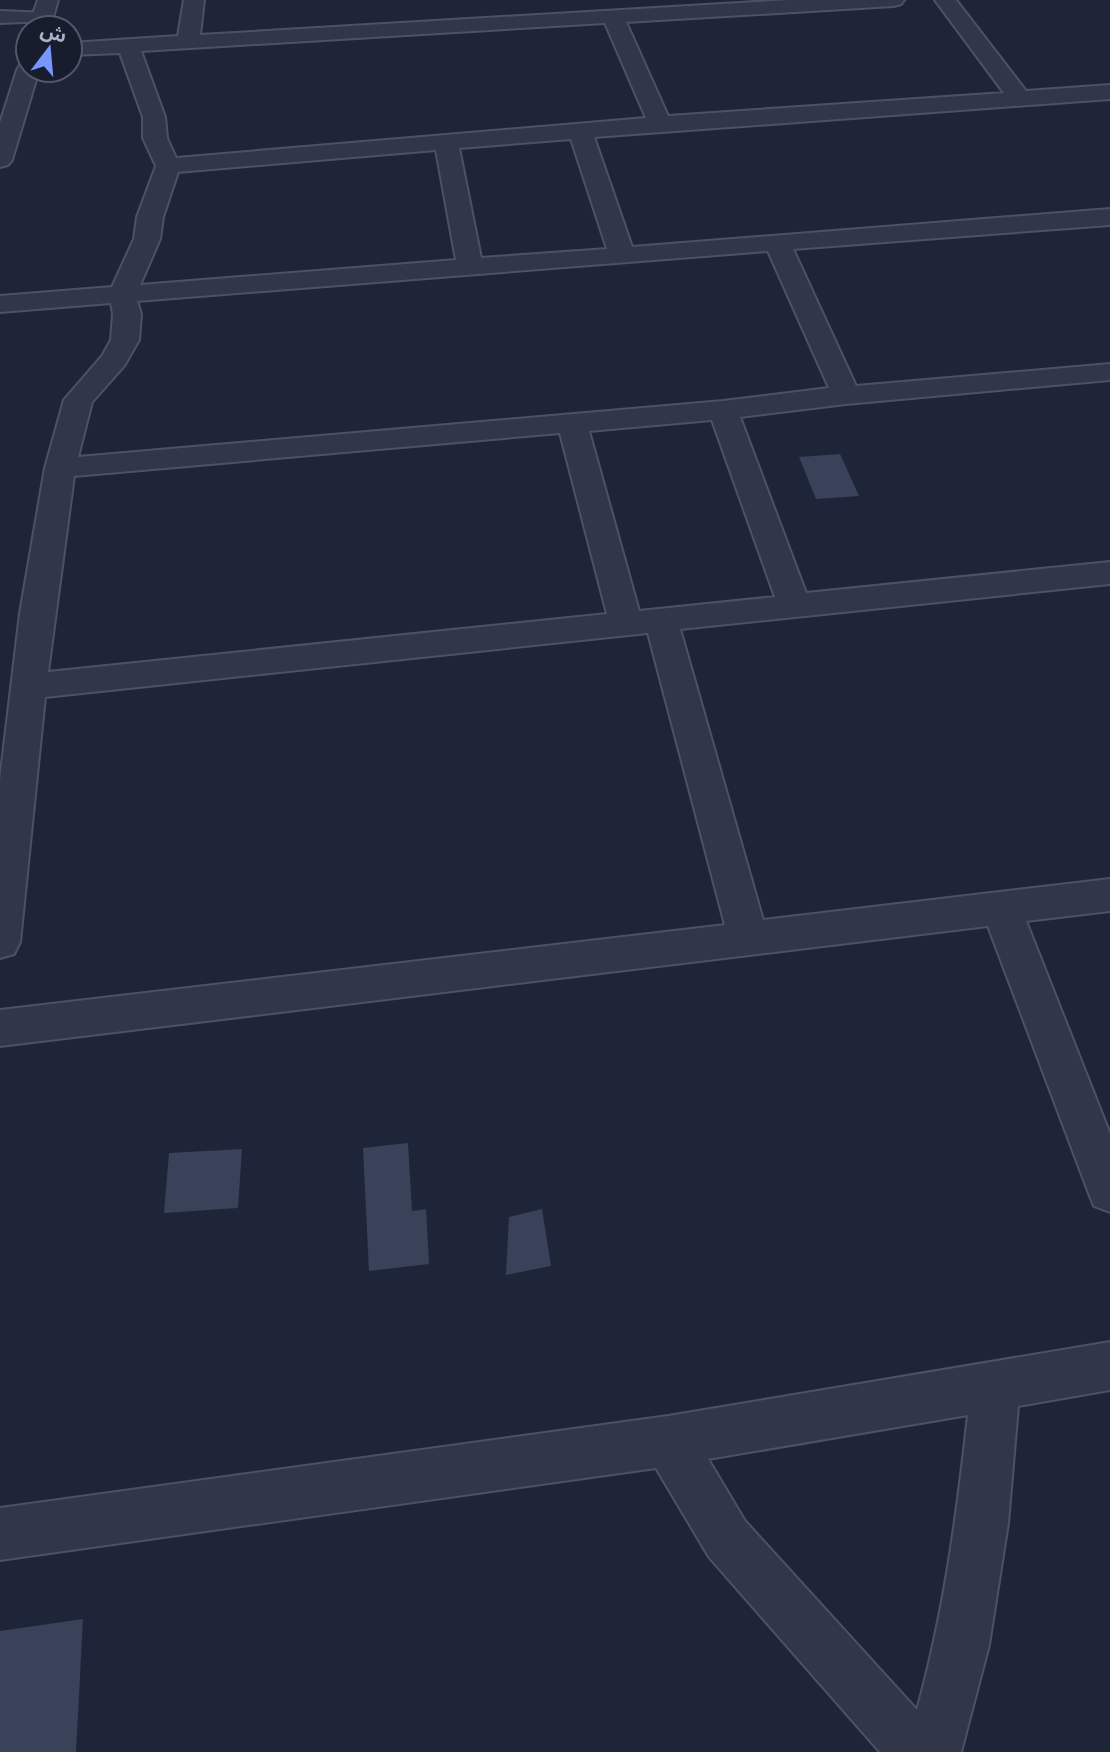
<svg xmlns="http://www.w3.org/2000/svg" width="1110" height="1752" font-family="Overpass,'Noto Sans Arabic',sans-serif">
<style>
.building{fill:#394259}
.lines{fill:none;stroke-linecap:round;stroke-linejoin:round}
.minor-casing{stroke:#4c5264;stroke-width:4}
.tertiary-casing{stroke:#4c5264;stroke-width:4}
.minor{fill:#313749;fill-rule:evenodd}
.tertiary{fill:#313749;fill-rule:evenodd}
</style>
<rect width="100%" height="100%" fill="#1e2538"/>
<!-- building -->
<path class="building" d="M840,454L859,496L816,499L799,457Z
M408,1143L412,1211L426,1209L429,1264L369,1271L363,1148Z
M242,1149L238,1208L164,1213L169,1153Z
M542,1209L551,1266L506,1275L509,1217Z
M83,1619L76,1752H0V1631Z"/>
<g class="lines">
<defs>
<path id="minor" d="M184,0H204L200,35L789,0H904L901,4L894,6L626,22L668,116L1004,93L935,0H956L1026,91L1110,85V99L594,137L632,247L1110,209V225L793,249L856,386L1110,364V380L846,404L740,417L806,593L1110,562V584L680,629L763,920L1110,879V911L1026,921L1110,1134V1212L1094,1206L1088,1191L988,926L0,1046V1010L725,925L648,633L45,697L20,942L14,954L0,958V780L20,613L45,468L64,400L102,356L111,340L113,314L111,303L0,312V296L112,287L134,239L137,217L156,166L143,138V117L120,53L70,55V43L178,36ZM605,23L646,118L176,158L167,138L165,117L141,51ZM571,139L607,249L481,258L459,148ZM436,150L456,260L140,285L160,239L163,217L178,172ZM768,251L829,388L723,401L78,457L92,402L124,366L139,340L141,314L137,301ZM712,420L775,597L639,611L589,431ZM560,433L607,614L48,672L74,476Z
M0,11L49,13L52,17L49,21L0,23Z
M1110,1342V1390L1018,1406L1008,1523L989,1645L961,1752H880L709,1557L656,1468L0,1560V1508L668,1416ZM968,1415C957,1515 944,1613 917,1710L745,1521L708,1459Z"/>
<path id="tertiary" d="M38,0H58L50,28H28Z
M28,63V70H39L12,160L8,165L0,167V123L17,70L20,65Z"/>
</defs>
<!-- minor casing -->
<use href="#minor" class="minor-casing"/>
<!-- tertiary casing -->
<use href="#tertiary" class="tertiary-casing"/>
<!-- minor -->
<use href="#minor" class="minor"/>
<!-- tertiary -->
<use href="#tertiary" class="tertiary"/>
</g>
<!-- north arrow -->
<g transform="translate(49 49) rotate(16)"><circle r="33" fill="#171d2d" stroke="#52586a" stroke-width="2"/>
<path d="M0-5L12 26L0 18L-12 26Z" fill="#7797ff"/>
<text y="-10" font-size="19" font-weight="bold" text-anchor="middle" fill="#abb1c6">ش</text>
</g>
</svg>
